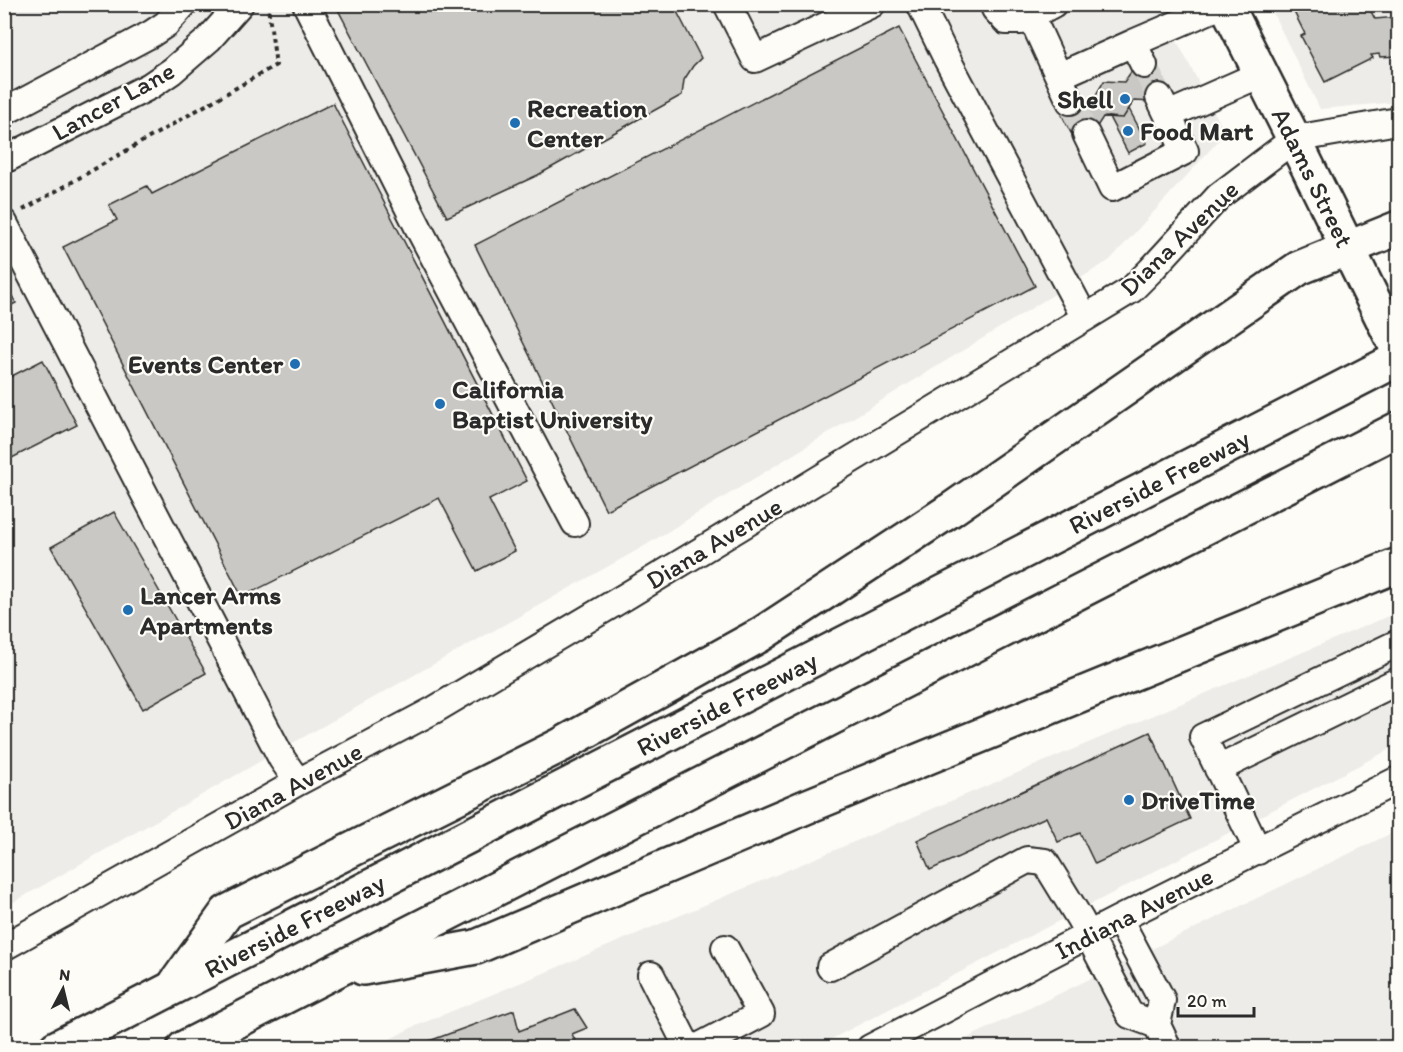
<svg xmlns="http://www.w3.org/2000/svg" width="1403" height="1052" font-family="Itim,sans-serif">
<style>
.built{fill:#edece8}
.building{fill:#c9c8c4;stroke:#2b2b2b;stroke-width:1.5}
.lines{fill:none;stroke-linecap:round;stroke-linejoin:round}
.minor-tunnel{stroke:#d3d2ce;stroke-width:26;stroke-dasharray:26 13;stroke-linecap:butt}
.minor-casing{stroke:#2b2b2b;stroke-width:30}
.major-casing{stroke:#2b2b2b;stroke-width:38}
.highway-casing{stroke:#2b2b2b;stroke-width:38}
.path{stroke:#2b2b2b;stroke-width:4;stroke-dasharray:4.5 4.5;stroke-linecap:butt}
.minor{stroke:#fdfcf7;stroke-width:26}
.major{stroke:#fdfcf7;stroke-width:33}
.highway{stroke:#fdfcf7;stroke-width:33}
.poi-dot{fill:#1f6fb2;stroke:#fdfcf7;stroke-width:2}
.labels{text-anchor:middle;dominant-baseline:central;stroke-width:4.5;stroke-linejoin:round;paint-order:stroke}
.poi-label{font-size:26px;font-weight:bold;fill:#2b2b2b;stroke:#fdfcf7;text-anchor:start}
.street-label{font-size:26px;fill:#2b2b2b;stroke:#fdfcf7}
</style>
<rect width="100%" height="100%" fill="#fdfcf7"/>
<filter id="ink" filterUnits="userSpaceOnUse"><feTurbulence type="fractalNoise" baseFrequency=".0167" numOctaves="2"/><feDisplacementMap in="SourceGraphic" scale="12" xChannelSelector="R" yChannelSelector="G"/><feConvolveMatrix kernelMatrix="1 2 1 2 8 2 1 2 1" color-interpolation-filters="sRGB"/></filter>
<g filter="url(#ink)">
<!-- built -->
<path class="built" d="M5,5H1158L1220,123L1222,134L1219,140L1110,260L641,548L266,758L5,907Z
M1269,5H1398V102L1320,109Z
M1398,612V745L816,1047L373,1048L411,1028L537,976Z
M1398,830V1047H949Z"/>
<!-- building -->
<path class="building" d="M335,4H673L701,58L693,66L684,80L682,95L538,175L447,217Z
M1290,4H1367L1375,19L1398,17V56L1380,57L1379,54L1371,55L1373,58L1325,82L1301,36L1305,34Z
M899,28L1035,286L606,510L475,245Z
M1136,65L1157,66L1166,85L1155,102L1134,101L1123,118L1103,117L1092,134L1071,133L1062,115L1072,98L1093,100L1104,81L1124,82Z
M333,103L527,481L489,500L515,551L477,571L439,498L242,597L63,247L117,220L109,205L147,186L152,194Z
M1129,109L1147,143L1128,153L1109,117L1123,118Z
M4,282L16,303L4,309Z
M43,360L77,425L4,462V380Z
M114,512L206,673L143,709L51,547Z
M1150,732L1190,819L1095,864L1080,833L1058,842L1046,817L930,870L917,840Z
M575,1009L587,1028L572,1034L579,1048H410L514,1010L519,1031Z"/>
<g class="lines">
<!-- minor-tunnel -->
<path class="minor-tunnel" d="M1144,65L1159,97
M1070,101L1086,134"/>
<defs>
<path id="minor" d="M306,4L419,229L575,523
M727,4L755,59L872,4
M920,4L947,59L1085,318
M993,4L995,9L1006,21H1021L1053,4
M1031,16L1070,101
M1133,43L1224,4
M1059,76L1133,43L1144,65
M4,112L151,34L166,24L184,4
M1168,115L1261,74
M1086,134L1112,188L1185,151L1159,97
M4,160L150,86L172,71L209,39L240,4
M4,223L282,759L298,782
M1218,769L1398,681
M1258,851L1203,737L1398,643
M1119,919L1162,1000L1157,1025L1168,1048
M4,947L298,782L434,710L628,595L1131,290L1151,270L1219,196L1294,139L1398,121
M830,967L1027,860L1045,862L1080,919L1130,1015L1157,1025
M651,975L688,1048
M696,1048L761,1014L725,948
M870,1048L1119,919L1398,780"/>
<g id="major">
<path id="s1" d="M1226,4L1294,139L1398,350"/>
</g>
<g id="highway">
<path d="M363,968L476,947L808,806L1398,565"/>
<path d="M176,983L227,912L561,745L760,635L952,509L1299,268L1398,228"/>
<path id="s2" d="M56,1048L1398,359"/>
<path d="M184,1048L1398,429"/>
</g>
</defs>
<!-- minor casing -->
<use href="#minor" class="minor-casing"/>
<!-- major casing -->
<use href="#major" class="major-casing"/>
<!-- highway casing -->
<use href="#highway" class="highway-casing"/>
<!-- path -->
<path class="path" d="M23,210L276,65L268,7"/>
<!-- minor -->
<use href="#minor" class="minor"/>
<!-- major -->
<use href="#major" class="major"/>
<!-- highway -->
<use href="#highway" class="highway"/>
</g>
</g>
<!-- markers -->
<g class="poi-dot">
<circle cx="1125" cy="99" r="6"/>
<circle cx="515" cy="123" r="6"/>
<circle cx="1128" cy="131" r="6"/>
<circle cx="295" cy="364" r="6"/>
<circle cx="440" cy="404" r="6"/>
<circle cx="128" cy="610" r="6"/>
<circle cx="1129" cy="800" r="6"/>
</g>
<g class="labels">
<!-- poi labels -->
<g class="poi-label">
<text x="1113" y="99" text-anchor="end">Shell</text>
<text x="527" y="108">Recreation<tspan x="527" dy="30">Center</tspan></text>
<text x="1140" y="131">Food Mart</text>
<text x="283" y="364" text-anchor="end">Events Center</text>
<text x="452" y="389">California<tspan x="452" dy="30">Baptist University</tspan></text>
<text x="140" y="595">Lancer Arms<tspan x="140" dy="30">Apartments</tspan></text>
<text x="1141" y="800">DriveTime</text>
</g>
<!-- street labels -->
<g class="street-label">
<text transform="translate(113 101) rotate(-29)">Lancer Lane</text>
<text stroke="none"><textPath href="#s1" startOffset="194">Adams Street</textPath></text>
<text transform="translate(1179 238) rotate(-44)">Diana Avenue</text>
<text stroke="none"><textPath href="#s2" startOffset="1240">Riverside Freeway</textPath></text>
<text transform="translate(714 543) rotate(-31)">Diana Avenue</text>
<text stroke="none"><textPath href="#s2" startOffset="754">Riverside Freeway</textPath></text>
<text transform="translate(293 786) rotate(-29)">Diana Avenue</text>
<text transform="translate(1134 913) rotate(-27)">Indiana Avenue</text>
<text stroke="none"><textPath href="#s2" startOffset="268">Riverside Freeway</textPath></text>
</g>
</g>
<!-- margin -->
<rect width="1403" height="1052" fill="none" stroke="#fdfcf7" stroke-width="24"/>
<rect x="12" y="12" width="1379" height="1028" fill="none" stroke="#2b2b2b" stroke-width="2" filter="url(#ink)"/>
<!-- north arrow -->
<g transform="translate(63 989) rotate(7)" stroke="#fdfcf7" stroke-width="4.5" paint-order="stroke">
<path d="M0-4.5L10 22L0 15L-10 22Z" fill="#2b2b2b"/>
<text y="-9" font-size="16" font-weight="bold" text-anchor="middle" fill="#2b2b2b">N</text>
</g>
<!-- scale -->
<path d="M1178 1007v9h76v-9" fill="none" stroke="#2b2b2b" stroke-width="3"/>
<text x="1187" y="1007" font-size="18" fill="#2b2b2b" stroke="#fdfcf7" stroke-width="4.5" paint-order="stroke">20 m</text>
</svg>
